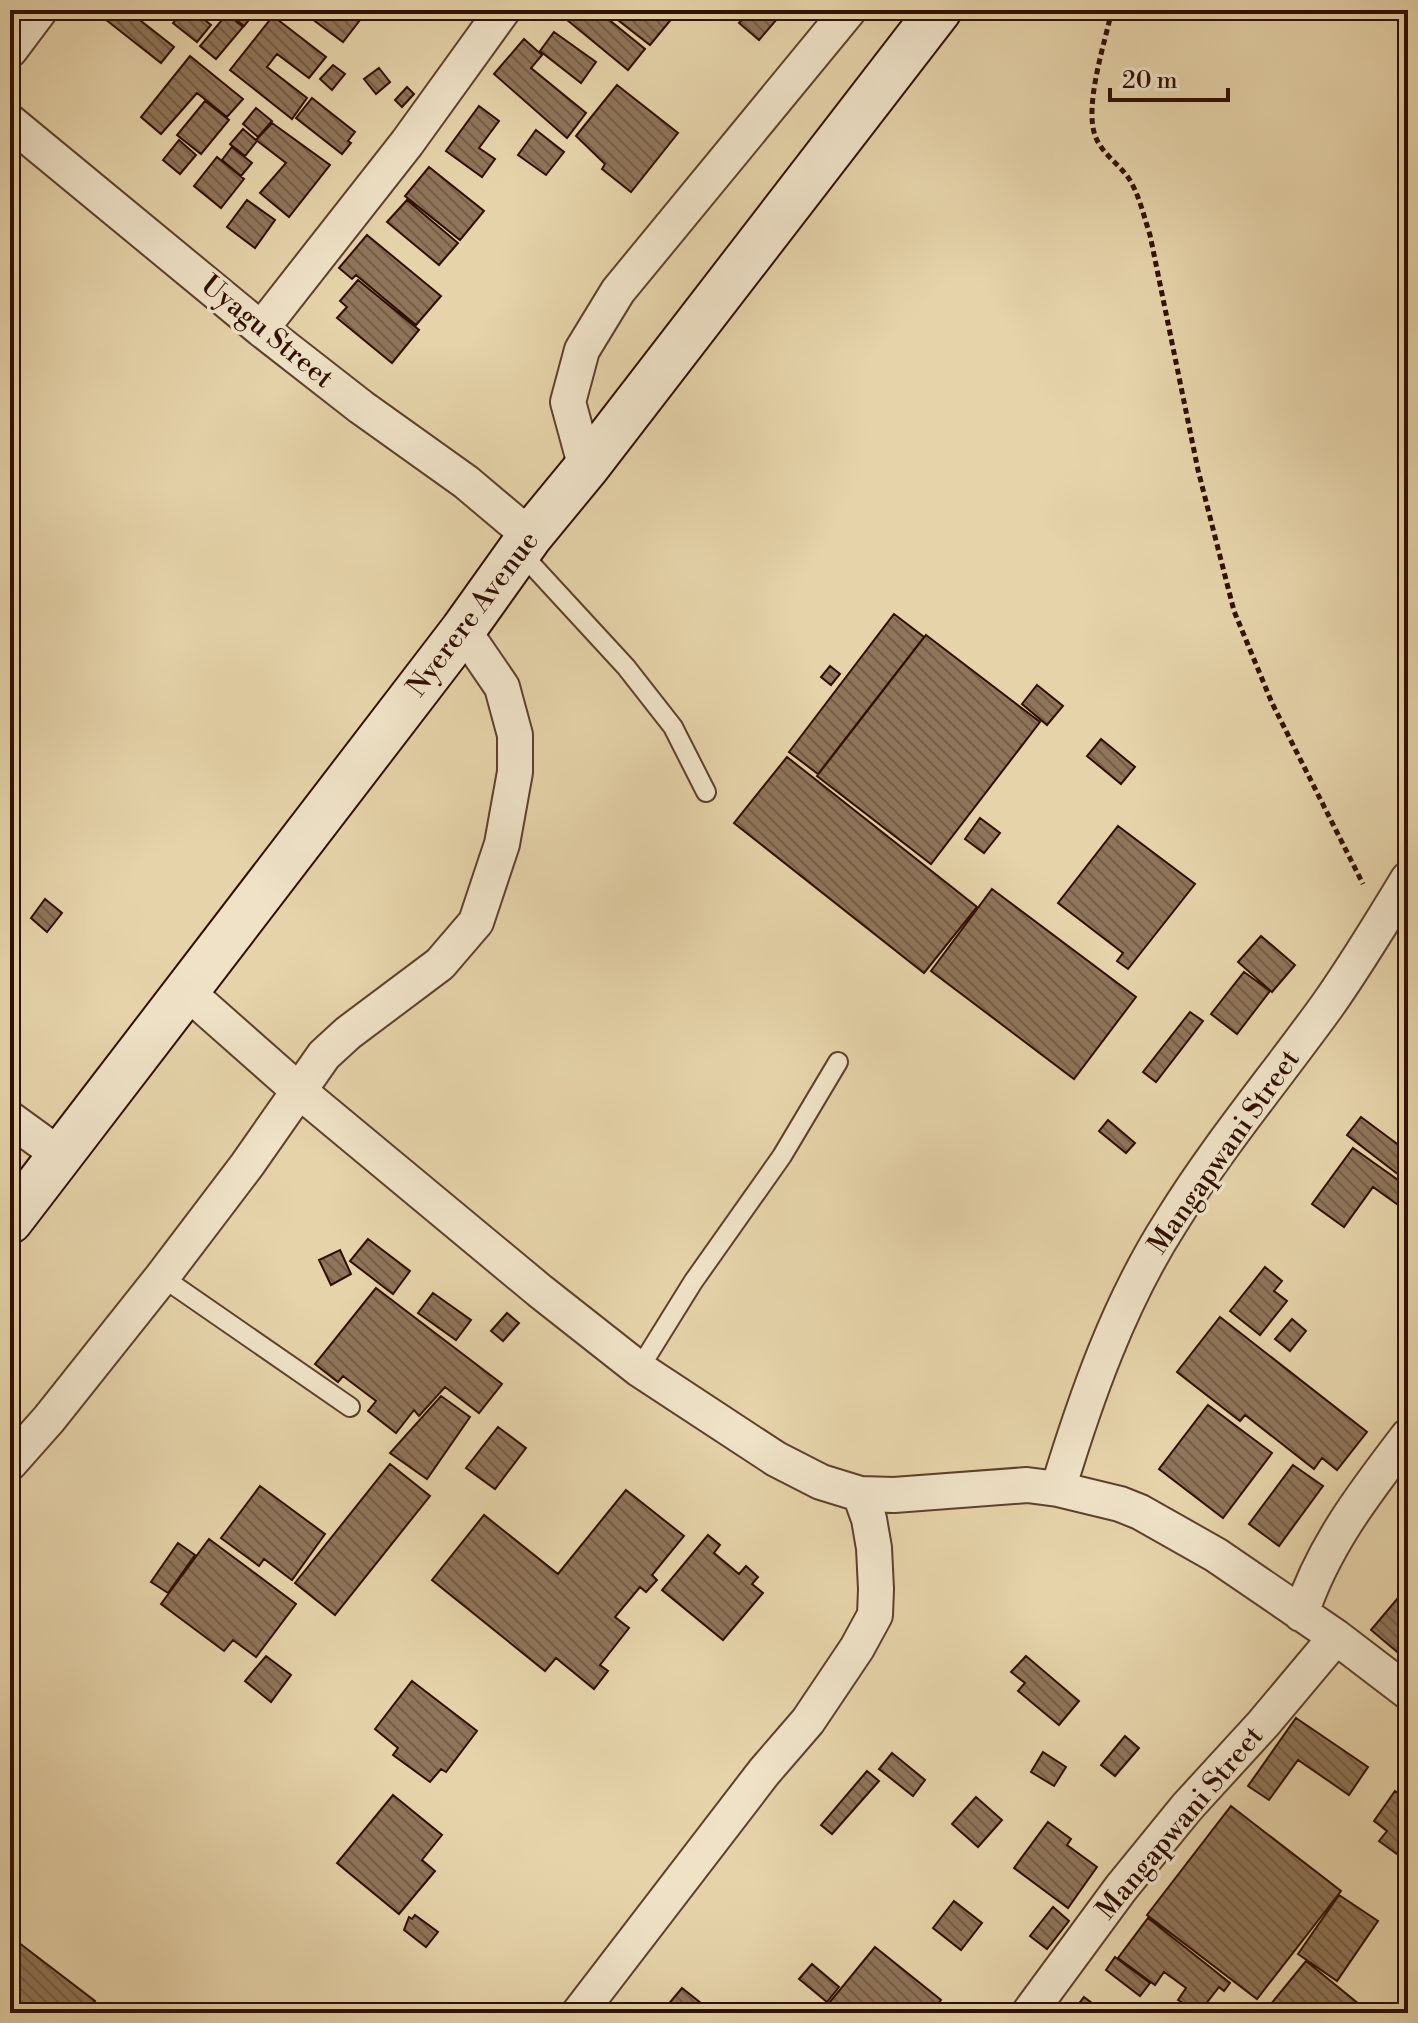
<svg xmlns="http://www.w3.org/2000/svg" width="1418" height="2023" font-family="'Libre Bodoni',serif">
<style>
.building{fill:url(#building-back-hatch);stroke:#300f03;stroke-width:2}
.lines{fill:none;stroke-linecap:round;stroke-linejoin:round}
.lane-casing{stroke:#5e402c;stroke-width:22}
.street-casing{stroke:#5e402c;stroke-width:38}
.secondary-casing{stroke:#300f03;stroke-width:48}
.path{stroke:#300f03;stroke-width:5;stroke-dasharray:6 4;stroke-linecap:butt}
.lane{stroke:#efe2c7;stroke-width:18}
.street{stroke:#efe2c7;stroke-width:34}
.secondary{stroke:#efe2c7;stroke-width:44}
.labels{text-anchor:middle;dominant-baseline:central;stroke-width:7;stroke-linejoin:round;paint-order:stroke}
.street-label{font-size:28px;fill:#300f03;stroke:#efe2c7}
</style>
<defs>
<pattern id="building-back-hatch" width="6" height="6" patternUnits="userSpaceOnUse" patternTransform="scale(2)"><rect width="6" height="6" fill="#8f7559"/><path d="M-1 5l2 2M0 0l6 6M5-1l2 2" fill="none" stroke="#755e47"/></pattern>
</defs>
<rect width="100%" height="100%" fill="#e6d3a9"/>
<filter id="stains"><feTurbulence type="fractalNoise" baseFrequency=".0025" numOctaves="4"/><feColorMatrix values="0 0 0 0 .2 0 0 0 0 .09 0 0 0 0 .02 0 0 0 .5 -.17"/></filter>
<radialGradient id="worn" r=".72"><stop offset=".6" stop-color="#630" stop-opacity="0"/><stop offset="1" stop-color="#630" stop-opacity=".3"/></radialGradient>
<!-- building -->
<path class="building" d="M98,10H127L174,47L161,63L96,12Z
M184,10H192L211,25L197,42L173,23Z
M224,10H257L244,26Z
M300,10H346L360,20L343,42Z
M555,10H597L645,49L628,70Z
M605,10H676L678,11L650,45Z
M750,10H781L783,12L759,40L739,23Z
M227,14L243,27L216,59L200,46Z
M273,16L326,57L309,78L277,54L267,67L307,98L292,119L230,70Z
M554,32L596,62L581,83L540,51Z
M524,39L542,55L531,68L586,113L567,138L494,74Z
M190,56L243,99L227,117L197,93L161,134L141,117Z
M333,65L345,74L332,90L320,79Z
M379,68L390,82L376,94L364,79Z
M617,85L678,133L631,192L602,169L605,164L576,136Z
M407,87L414,94L402,107L395,100Z
M312,98L355,132L348,141L351,143L342,154L296,118Z
M205,101L229,120L201,154L177,135Z
M479,106L499,121L479,148L495,159L482,177L446,151Z
M256,108L272,121L258,137L243,124Z
M272,123L330,165L289,217L260,193L286,163L256,140Z
M243,129L257,141L245,156L230,144Z
M536,130L564,152L546,175L518,155Z
M179,140L196,155L180,174L163,160Z
M232,147L252,163L241,176L222,160Z
M217,157L244,179L221,208L194,186Z
M429,167L484,211L460,240L405,196Z
M247,200L275,220L255,248L227,227Z
M407,200L458,243L439,265L387,222Z
M367,235L441,296L416,325L356,275L352,279L339,268Z
M358,280L419,330L392,363L337,318L347,307L340,301Z
M894,614L924,637L818,774L789,752Z
M926,635L1040,722L931,864L817,776Z
M830,666L840,674L831,685L821,677Z
M1037,685L1063,706L1047,725L1022,704Z
M1101,739L1135,767L1121,784L1087,756Z
M787,757L977,907L924,973L734,823Z
M980,818L1000,833L984,853L965,839Z
M1118,826L1195,884L1128,969L1117,961L1123,953L1058,903Z
M992,889L1136,997L1074,1079L931,971Z
M45,899L62,913L47,932L31,918Z
M1261,936L1295,965L1272,992L1238,962Z
M1244,972L1270,991L1237,1034L1211,1014Z
M1190,1012L1203,1021L1156,1082L1143,1072Z
M1361,1117L1408,1152V1182L1347,1135Z
M1108,1120L1135,1143L1126,1153L1099,1131Z
M1353,1148L1408,1187V1197L1401,1207L1373,1187L1344,1227L1312,1204Z
M368,1239L410,1271L393,1294L350,1261Z
M340,1250L351,1274L331,1285L319,1260Z
M1265,1267L1282,1281L1274,1291L1287,1301L1260,1335L1230,1311Z
M376,1288L502,1384L479,1413L445,1387L419,1416L414,1410L396,1433L368,1411L376,1401L343,1376L338,1382L315,1364Z
M433,1293L471,1320L456,1340L418,1313Z
M507,1313L519,1323L503,1341L491,1331Z
M1220,1317L1367,1432L1337,1470L1322,1458L1314,1469L1245,1415L1240,1421L1177,1372Z
M1292,1319L1306,1331L1290,1351L1275,1339Z
M441,1396L470,1417L427,1479L390,1453Z
M1208,1405L1272,1453L1223,1518L1159,1469Z
M498,1427L526,1448L495,1489L466,1468Z
M390,1464L430,1496L335,1615L295,1583Z
M1293,1465L1323,1486L1279,1546L1249,1524Z
M260,1486L325,1534L292,1580L264,1559L259,1566L221,1538Z
M626,1490L684,1536L652,1575L657,1580L646,1592L640,1587L615,1617L629,1628L600,1665L608,1671L594,1689L556,1658L545,1671L432,1580L484,1515L558,1574Z
M708,1535L720,1545L714,1553L739,1574L746,1566L758,1577L752,1584L763,1593L723,1640L662,1590Z
M209,1539L296,1604L256,1657L233,1640L224,1651L161,1604Z
M178,1543L195,1555L168,1593L151,1582Z
M1408,1586V1661L1371,1630Z
M266,1656L291,1675L271,1702L245,1681Z
M1026,1656L1079,1701L1059,1725L1018,1691L1025,1683L1011,1672Z
M412,1681L477,1731L446,1772L441,1769L430,1782L393,1755L398,1748L375,1729Z
M1296,1718L1368,1767L1349,1795L1298,1760L1269,1800L1248,1786Z
M1125,1736L1139,1748L1115,1776L1101,1765Z
M1043,1752L1066,1767L1054,1786L1031,1772Z
M892,1753L925,1780L913,1796L879,1769Z
M867,1771L879,1781L832,1834L821,1825Z
M1395,1791L1408,1800V1862L1379,1841L1387,1831L1374,1821Z
M393,1795L442,1835L422,1860L435,1871L399,1914L337,1863Z
M976,1797L1002,1820L978,1847L952,1824Z
M1231,1806L1341,1891L1257,1999L1147,1915Z
M1048,1822L1071,1839L1067,1845L1097,1867L1068,1908L1014,1868Z
M1339,1895L1378,1921L1337,1981L1298,1954Z
M954,1901L982,1923L961,1950L933,1928Z
M1053,1907L1069,1921L1047,1949L1030,1936Z
M415,1915L438,1932L426,1947L404,1930L409,1917L412,1919Z
M1148,1918L1230,1983L1224,1991L1219,1987L1199,2013L1178,2000L1186,1988L1164,1972L1155,1985L1118,1958Z
M10,1936L95,2001L85,2013H10Z
M875,1947L941,2000L931,2013H841L829,2003Z
M1115,1957L1150,1983L1140,1996L1106,1970Z
M1306,1961L1370,2013H1280L1270,2005Z
M812,1964L839,1987L827,2002L799,1979Z
M682,1988L707,2008L703,2013H661Z
M1084,1997L1105,2013H1072Z"/>
<g class="lines">
<defs>
<path id="lane" d="M520,552L626,667L673,727L706,792
M162,1277L350,1407
M639,1369L693,1282L782,1156L838,1062"/>
<path id="street" d="M10,50L40,10
M10,122L261,329L361,407L466,482L530,536
M261,329L407,143L503,10
M586,468L568,402L582,350L618,291L849,10
M186,991L298,1090L540,1291L639,1369L776,1459L821,1482L860,1494L894,1495L1027,1485L1058,1489L1120,1504L1140,1512L1216,1555L1336,1637L1408,1692
M10,1119L61,1156
M10,1463L49,1419L162,1277L247,1165L324,1055L348,1033L440,964L476,922L502,844L515,772V735L502,687L463,630
M1058,1489C1086,1397 1119,1303 1171,1222C1218,1146 1275,1078 1327,1006C1356,965 1382,922 1408,879
M1301,1614C1323,1546 1366,1491 1408,1436
M579,2013L764,1772L808,1721L857,1648L875,1615L876,1589L874,1548L869,1519L860,1494
M1029,2013L1121,1888L1187,1807L1263,1724L1336,1637"/>
<path id="secondary" d="M10,1221L463,630L530,536L586,468L939,10"/>
</defs>
<!-- lane casing -->
<use href="#lane" class="lane-casing"/>
<!-- street casing -->
<use href="#street" class="street-casing"/>
<!-- secondary casing -->
<use href="#secondary" class="secondary-casing"/>
<!-- path -->
<path class="path" d="M1112,10C1105,42 1083,108 1096,138C1103,155 1122,166 1131,182C1140,198 1144,217 1150,235L1198,470L1234,611L1272,703L1363,884"/>
<!-- lane -->
<use href="#lane" class="lane"/>
<!-- street -->
<use href="#street" class="street"/>
<!-- secondary -->
<use href="#secondary" class="secondary"/>
</g>
<g class="labels">
<!-- street labels -->
<g class="street-label">
<text transform="translate(267 332) rotate(39)">Uyagu Street</text>
<text transform="translate(473 614) rotate(-53)">Nyerere Avenue</text>
<text transform="translate(1224 1152) rotate(-55)">Mangapwani Street</text>
<text transform="translate(1180 1823) rotate(-50)">Mangapwani Street</text>
</g>
</g>
<!-- margin -->
<rect width="1418" height="2023" fill="none" stroke="#e6d3a9" stroke-width="40"/>
<rect x="12" y="12" width="1394" height="1999" fill="none" stroke="#300f03" stroke-width="4"/>
<rect x="20" y="20" width="1378" height="1983" fill="none" stroke="#300f03" stroke-width="2"/>
<!-- scale -->
<path d="M1110 88v12h118v-12" fill="none" stroke="#300f03" stroke-width="4"/>
<text x="1122" y="88" font-size="24" fill="#300f03" stroke="#efe2c7" stroke-width="6" paint-order="stroke">20 m</text>
<rect width="100%" height="100%" filter="url(#stains)"/>
<rect width="100%" height="100%" fill="url(#worn)"/>
</svg>
